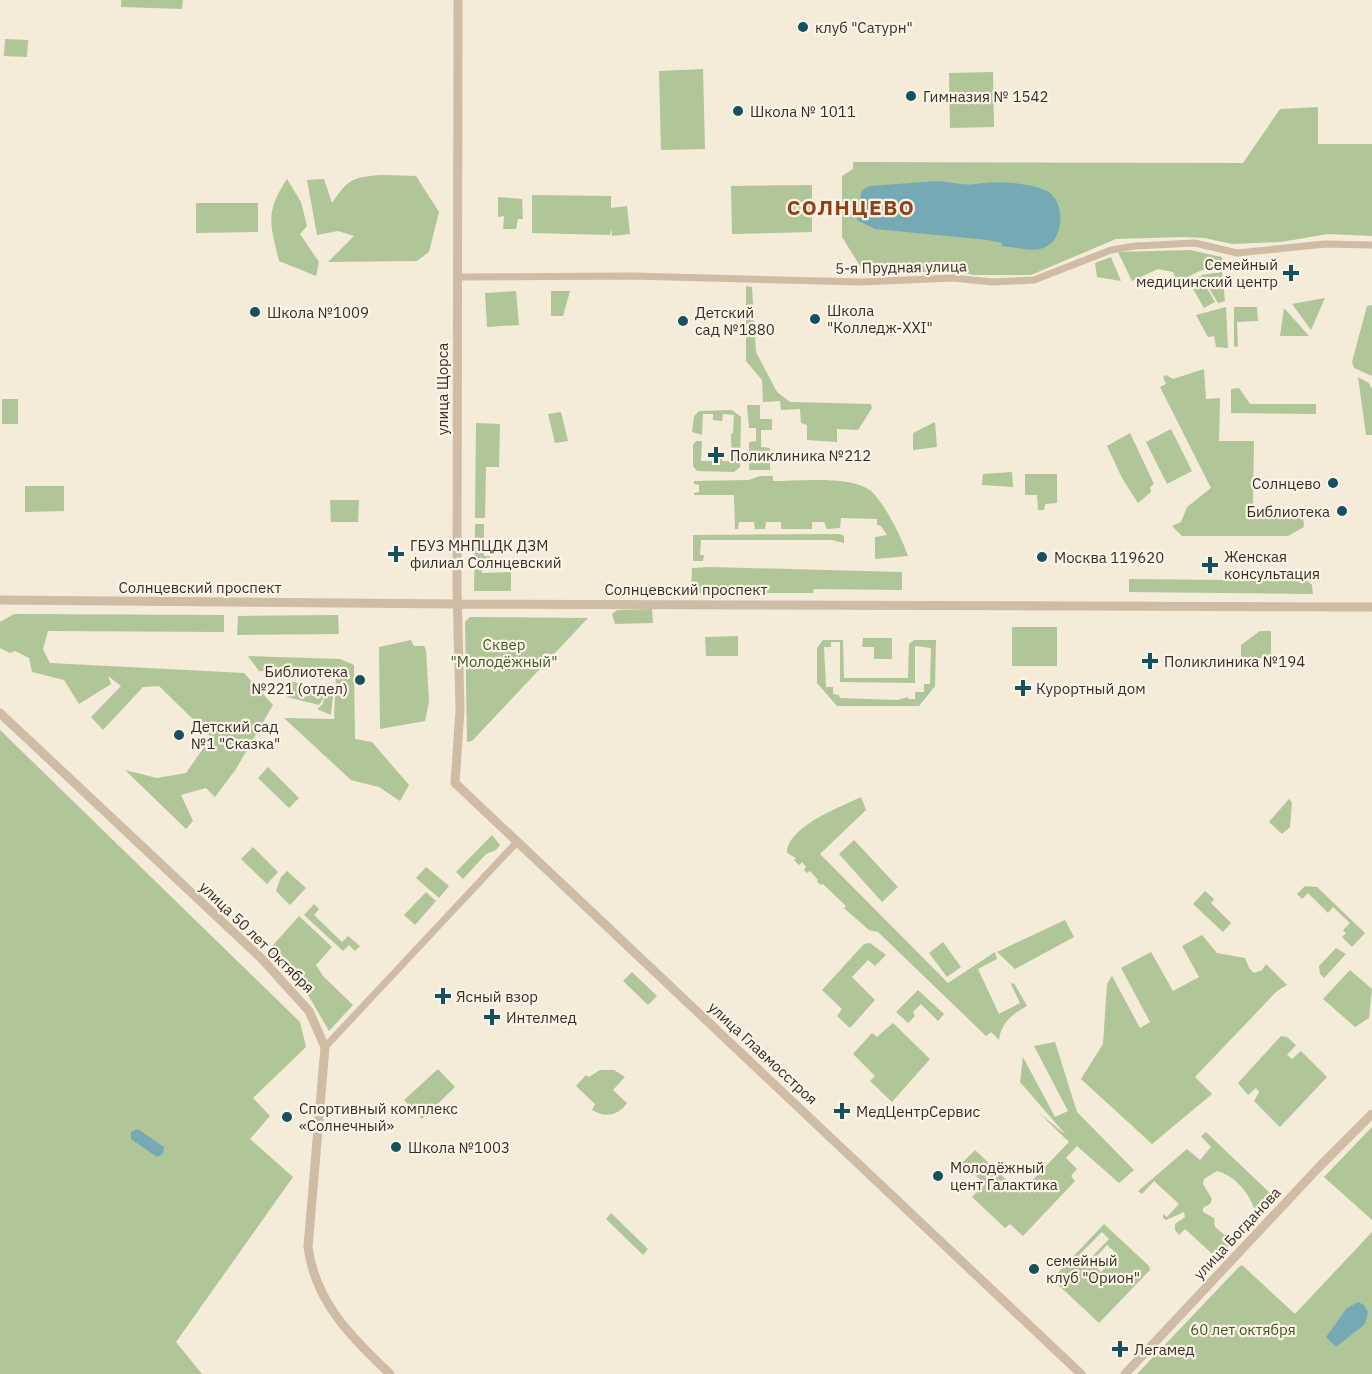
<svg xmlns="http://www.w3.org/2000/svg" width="1372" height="1374" font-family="'IBM Plex Sans',sans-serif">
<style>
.green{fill:#b0c598;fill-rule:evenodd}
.water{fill:#75aab4}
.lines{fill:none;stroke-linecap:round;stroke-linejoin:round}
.minor{stroke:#cebca4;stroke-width:7}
.tertiary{stroke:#cebca4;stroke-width:9}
.poi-dot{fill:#17515e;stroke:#fbf4e6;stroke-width:2}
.labels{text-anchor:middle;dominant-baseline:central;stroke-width:4.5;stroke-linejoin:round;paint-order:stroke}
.poi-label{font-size:15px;fill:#382e26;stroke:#fbf4e6;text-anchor:start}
.street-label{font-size:15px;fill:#382e26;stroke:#fbf4e6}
.park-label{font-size:15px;fill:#415927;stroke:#fbf4e6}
.district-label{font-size:21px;font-weight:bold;letter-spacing:1.5px;fill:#904217;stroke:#fbf4e6}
</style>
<rect width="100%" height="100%" fill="#f4ebd9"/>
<!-- green -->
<path class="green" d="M121,0H183L182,9L121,7Z
M5,39L28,40L27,57L4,56Z
M703,69L705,149L661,150L659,71Z
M993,72L994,127L950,128L949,73Z
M1318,107V144H1372V236L1328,234L1281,242L1232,244L1204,238L1182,237L1116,239L1031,275H974L953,271L865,274L842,237V176L853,169V162L1243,163L1280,109Z
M382,175L416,176L439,212L429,252L417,261L328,262L354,236L338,231L317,235L307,180L324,179L332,203C349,178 353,177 382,175Z
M287,179L301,202L307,226L300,234L319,262L316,276L279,261C270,224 265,212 287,179Z
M812,185V232L732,234L731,186Z
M532,195L611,196V208L627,206L630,234L612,236L611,229L610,235L532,233Z
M498,197L522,199L523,219H518L516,229H503L504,216L498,217Z
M196,203H258V232L196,233Z
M1190,250L1222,257L1223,268L1202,270L1177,282L1173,272L1158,269L1132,281L1118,252Z
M1111,257L1121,281L1097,277L1095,263Z
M1222,272L1225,301L1218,303L1201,275Z
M1200,276L1215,302L1204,308L1189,282Z
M746,286L752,287L756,352L777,392L790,402L871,404L872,408L858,430L837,429V442L807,440V425L801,423L800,409L781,410L780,401L763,402L762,380L746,361Z
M516,291L519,325L487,327L485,293Z
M551,291H570L563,316H551Z
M1325,298L1311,330L1292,304Z
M1372,305V376L1354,368L1352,362L1367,306Z
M1226,307L1228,348L1216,347L1214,336L1208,337L1196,315Z
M1234,307H1257L1258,321L1237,322L1238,347L1234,346Z
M1284,308L1309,336H1280Z
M1204,369L1206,399L1220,398L1219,441H1254L1253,504L1264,518L1303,517L1304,527L1288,536H1182L1172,526L1181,522L1187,507L1211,488L1160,387L1166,384L1163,377L1166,375L1173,379Z
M1358,377L1369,383L1372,389V435H1366Z
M1239,388L1250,404H1316V414L1231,413V389Z
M2,399H18V424H2Z
M747,405H760V419H772V430H761V447L770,448V470H749V442L756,441V428H749Z
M732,410L741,417L740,467L734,472L697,471L693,466V445L696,441H702L701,461H713V455H722V461H732L731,434L733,433L734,415L723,414L722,421L713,420V414H703L702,435L692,432L694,416L699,411Z
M561,412L568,441L555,443L548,414Z
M935,422L937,447L913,450V433Z
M476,423L500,424L499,467H486L485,518H475Z
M1171,429L1192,471L1167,484L1146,442Z
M1130,433L1154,484L1150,487L1151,492L1138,503L1122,478L1107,446Z
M1012,472L1013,487L982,485L983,474Z
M1025,474H1057V503L1045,504L1044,510H1038L1037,495H1025Z
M760,476H773V481C797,481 852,475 871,491C885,504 902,538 908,556L875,559V537L887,535L881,526L877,525V519L841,518L840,528L827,529L824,522H812V529H781V522H766L765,529H755L754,522H739L738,529H735L734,495H694V493L699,492V485L694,484V481L749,480Z
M25,486H64V511L25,512Z
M330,500H359L358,522H331Z
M475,524H484V556H490V559H482V573L511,572V591H474Z
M840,534L844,536V543L832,540H701L700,555H704L703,561H693V535Z
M709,567L902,572V590L814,589L813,593H691L692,568Z
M1129,579L1308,581L1312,585L1313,594L1129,592Z
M652,609L653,623L615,624L612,614L617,610Z
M14,614L224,615V632L48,631L43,649L50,663L244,673L273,705L236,769L215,797L206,788L181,795L193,821L186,829L125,770L157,778L186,773L211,737L159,686L143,687L103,730L91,717L121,686L108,676L111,684L79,704L64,680L32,672L29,658L15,651L10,653L0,648V622Z
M338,615L339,634L237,635L238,616Z
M470,617L588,618L472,741L467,742L465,622Z
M1012,627H1057V666H1012Z
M1260,631H1271V658H1241V645Z
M738,636V656H706L705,637Z
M863,638H892V659H874V647H862Z
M411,640L414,646H424L426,650L429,702L425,721L380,729L379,647Z
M823,640H843L844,678H908L909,644L914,640H936L935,686L919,706H837L817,683V648ZM831,642H840V682L915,683V646L931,648L930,684H924V692H915V699H908V697L897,700L840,698L839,695L833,694V687H826L824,647H831Z
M248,656L340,659L354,665L355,739L372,742L409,785L400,801L379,787L351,780L284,718L334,719L336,674L259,671Z
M290,681L325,691L326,684L334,685L331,715L317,709L323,704L324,697L319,705L287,697Z
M0,730L300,1022L306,1047L253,1098L270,1116L250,1139L293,1177L176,1342L202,1374H0Z
M268,767L299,798L289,808L258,778Z
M861,797L866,810L820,854L948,983L995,952L997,959L978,969L999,1014L1020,1003L1009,980L1012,984L1014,983L1027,1006C1012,1014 1001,1023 999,1040L991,1032L986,1036L878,932L869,930L844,908L846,906L823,884L821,885L817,882L818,880L810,871L807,873L804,870L806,867L802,862L799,865L794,860L796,858L787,853C787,827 840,807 861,797Z
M1289,799L1292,802L1290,827L1282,834L1269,822Z
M492,835L500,845L496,850L486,854L463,879L456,872Z
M854,840L898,887L882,902L839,854Z
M253,847L278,872L267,884L241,859Z
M426,867L449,886L439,898L416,878Z
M287,871L306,888L290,905L276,891L281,877Z
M1305,886L1317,887L1365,933L1352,947L1342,937L1346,933L1343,930L1350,923L1333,907L1328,913L1308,893L1302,899L1297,894Z
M1205,891L1214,899L1211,903L1231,923L1223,932L1193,904Z
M426,892L436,901L415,925L404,915Z
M314,904L319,909L314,915L342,942L348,936L360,946L355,951L349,945L343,951L304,915Z
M299,916L332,947L316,965L323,976L353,1005L329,1031L304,988L267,952Z
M1065,920L1074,937L1015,969L997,952Z
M1202,935L1217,953L1245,958L1249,968L1254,973L1262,970L1266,964L1287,985L1277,991L1195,1077L1212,1094L1152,1144L1081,1079L1103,1044L1107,984L1112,976L1140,1028L1150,1022L1121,968L1151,952L1173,991L1199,977L1182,946Z
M943,942L961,967L947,977L929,953Z
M870,943L886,955L875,966L868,960L852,977L875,1000L850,1028L837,1016L842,1009L822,990L864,944Z
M1336,948L1346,954L1324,978L1320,974L1319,966Z
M1350,970L1372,989L1369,1018L1355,1027L1323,999Z
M632,972L657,996L648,1005L623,981Z
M918,990L944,1014L938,1021L921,1004L913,1012L915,1016L908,1023L896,1012Z
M893,1023L930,1059L892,1102L870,1081L875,1076L853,1054L872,1033L877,1037Z
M1281,1036L1287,1037L1296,1045L1287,1055L1292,1059L1301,1051L1327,1077L1280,1127L1254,1101L1259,1092L1256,1088L1248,1095L1238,1083Z
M1055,1042L1077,1112L1134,1170L1119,1183L1077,1146L1066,1158L1077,1169L1071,1176L1075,1181L1023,1236L1010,1224L1005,1228L972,1197L985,1184L962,1163L975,1150L1020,1193L1069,1142L1038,1112L1066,1135L1020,1082L1023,1057L1055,1117L1068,1111L1034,1046Z
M438,1069L455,1087L422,1119L404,1100Z
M600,1070H614L625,1077L613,1090L627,1103C618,1116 605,1118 592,1110L595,1104L576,1086L586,1075L589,1077Z
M1372,1127V1220L1324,1177Z
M1206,1132L1273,1196L1271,1204H1267L1261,1215L1256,1214C1251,1195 1236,1176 1217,1171L1204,1179L1203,1184L1212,1199L1210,1204L1203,1208V1212L1214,1218L1215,1227L1230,1239L1226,1252L1222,1253L1219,1260L1185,1229L1179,1235L1175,1230V1224L1185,1217L1184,1212L1166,1220L1163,1218V1214L1167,1217L1179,1204L1154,1181L1142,1194L1138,1191L1187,1149L1200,1160L1211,1147L1201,1136Z
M611,1213L648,1249L643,1255L606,1219Z
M1104,1224L1149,1266L1150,1270L1099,1323L1052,1279ZM1102,1232L1109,1239L1084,1265L1076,1258ZM1107,1245L1118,1255L1101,1272L1091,1262Z
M1372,1232V1374H1137L1238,1268L1242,1265L1295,1314Z"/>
<!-- water -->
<path class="water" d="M939,181C951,182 963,186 975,184C992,181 1031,182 1047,191C1066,201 1065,241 1043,248C1032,252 1014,247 1002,246V243L988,240L875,229L857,220V211L861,209L863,202L860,197L862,190L870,186Z
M138,1129L164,1147L163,1154L157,1157L131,1139V1132Z
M1358,1302L1364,1305L1368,1312L1365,1324L1336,1347L1326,1337L1347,1308Z"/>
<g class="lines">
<!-- minor -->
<path class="minor" d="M458,277L633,276L861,282L953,278L993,282L1034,280L1111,250L1135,246L1195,243L1237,253L1325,244L1372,245
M325,1047L517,842"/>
<!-- tertiary -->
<path class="tertiary" d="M458,0L457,589L460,710L455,783L1081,1374
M0,600L458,604L1372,607
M0,713L261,958L309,1011L325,1047L308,1247C315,1302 352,1338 390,1374
M1125,1374L1319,1167L1372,1114"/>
</g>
<!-- markers -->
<g class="poi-dot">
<circle cx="803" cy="27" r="6"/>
<circle cx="911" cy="96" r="6"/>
<circle cx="738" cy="111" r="6"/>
<path d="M1288 264h6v6h6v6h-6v6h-6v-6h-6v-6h6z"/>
<circle cx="255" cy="312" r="6"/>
<circle cx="815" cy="319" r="6"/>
<circle cx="683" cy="321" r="6"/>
<path d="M713 446h6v6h6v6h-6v6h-6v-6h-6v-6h6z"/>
<circle cx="1333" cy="483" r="6"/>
<circle cx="1342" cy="511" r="6"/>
<path d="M393 545h6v6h6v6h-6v6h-6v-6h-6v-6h6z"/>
<circle cx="1042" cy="557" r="6"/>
<path d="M1207 556h6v6h6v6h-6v6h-6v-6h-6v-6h6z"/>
<path d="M1147 652h6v6h6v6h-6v6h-6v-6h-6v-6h6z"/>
<circle cx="360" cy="680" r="6"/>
<path d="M1020 679h6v6h6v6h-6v6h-6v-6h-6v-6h6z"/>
<circle cx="179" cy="735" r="6"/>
<path d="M440 987h6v6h6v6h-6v6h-6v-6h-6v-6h6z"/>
<path d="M489 1008h6v6h6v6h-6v6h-6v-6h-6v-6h6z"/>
<path d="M839 1102h6v6h6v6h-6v6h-6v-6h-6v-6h6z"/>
<circle cx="287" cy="1117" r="6"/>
<circle cx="396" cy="1147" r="6"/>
<circle cx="938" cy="1176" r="6"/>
<circle cx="1034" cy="1269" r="6"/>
<path d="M1117 1340h6v6h6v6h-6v6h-6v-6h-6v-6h6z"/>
</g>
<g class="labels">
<!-- poi labels -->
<g class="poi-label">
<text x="815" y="27">клуб "Сатурн"</text>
<text x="923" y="96">Гимназия № 1542</text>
<text x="750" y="111">Школа № 1011</text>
<text x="1278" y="264" text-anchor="end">Семейный<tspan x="1278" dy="17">медицинский центр</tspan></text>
<text x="827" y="310">Школа<tspan x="827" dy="17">"Колледж-XXI"</tspan></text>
<text x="267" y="312">Школа №1009</text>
<text x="695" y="312">Детский<tspan x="695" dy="17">сад №1880</tspan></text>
<text x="730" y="455">Поликлиника №212</text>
<text x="1321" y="483" text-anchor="end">Солнцево</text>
<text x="1330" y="511" text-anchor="end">Библиотека</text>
<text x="410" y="545">ГБУЗ МНПЦДК ДЗМ<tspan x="410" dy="17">филиал Солнцевский</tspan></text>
<text x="1224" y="556">Женская<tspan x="1224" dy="17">консультация</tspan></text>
<text x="1054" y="557">Москва 119620</text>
<text x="1164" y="661">Поликлиника №194</text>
<text x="348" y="671" text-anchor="end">Библиотека<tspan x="348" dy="17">№221 (отдел)</tspan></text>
<text x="1036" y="688">Курортный дом</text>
<text x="191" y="726">Детский сад<tspan x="191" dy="17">№1 "Сказка"</tspan></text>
<text x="456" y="996">Ясный взор</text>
<text x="506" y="1017">Интелмед</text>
<text x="299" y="1108">Спортивный комплекс<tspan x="299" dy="17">«Солнечный»</tspan></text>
<text x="856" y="1111">МедЦентрСервис</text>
<text x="408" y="1147">Школа №1003</text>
<text x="950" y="1167">Молодёжный<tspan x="950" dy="17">цент Галактика</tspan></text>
<text x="1046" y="1260">семейный<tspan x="1046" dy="17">клуб "Орион"</tspan></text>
<text x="1134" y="1349">Легамед</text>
</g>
<!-- street labels -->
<g class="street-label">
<text transform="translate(901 267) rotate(-1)">5-я Прудная улица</text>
<text transform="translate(442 389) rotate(-90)">улица Щорса</text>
<text x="200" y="587">Солнцевский проспект</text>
<text x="686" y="589">Солнцевский проспект</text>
<text transform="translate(257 937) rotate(44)">улица 50 лет Октября</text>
<text transform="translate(763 1053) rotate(43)">улица Главмосстроя</text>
<text transform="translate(1237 1233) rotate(-47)">улица Богданова</text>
</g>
<!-- park labels -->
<g class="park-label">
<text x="504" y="644">Сквер<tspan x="504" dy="17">"Молодёжный"</tspan></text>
<text x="1243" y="1329">60 лет октября</text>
</g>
<!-- district labels -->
<g class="district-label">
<text x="851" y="207">СОЛНЦЕВО</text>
</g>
</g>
</svg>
